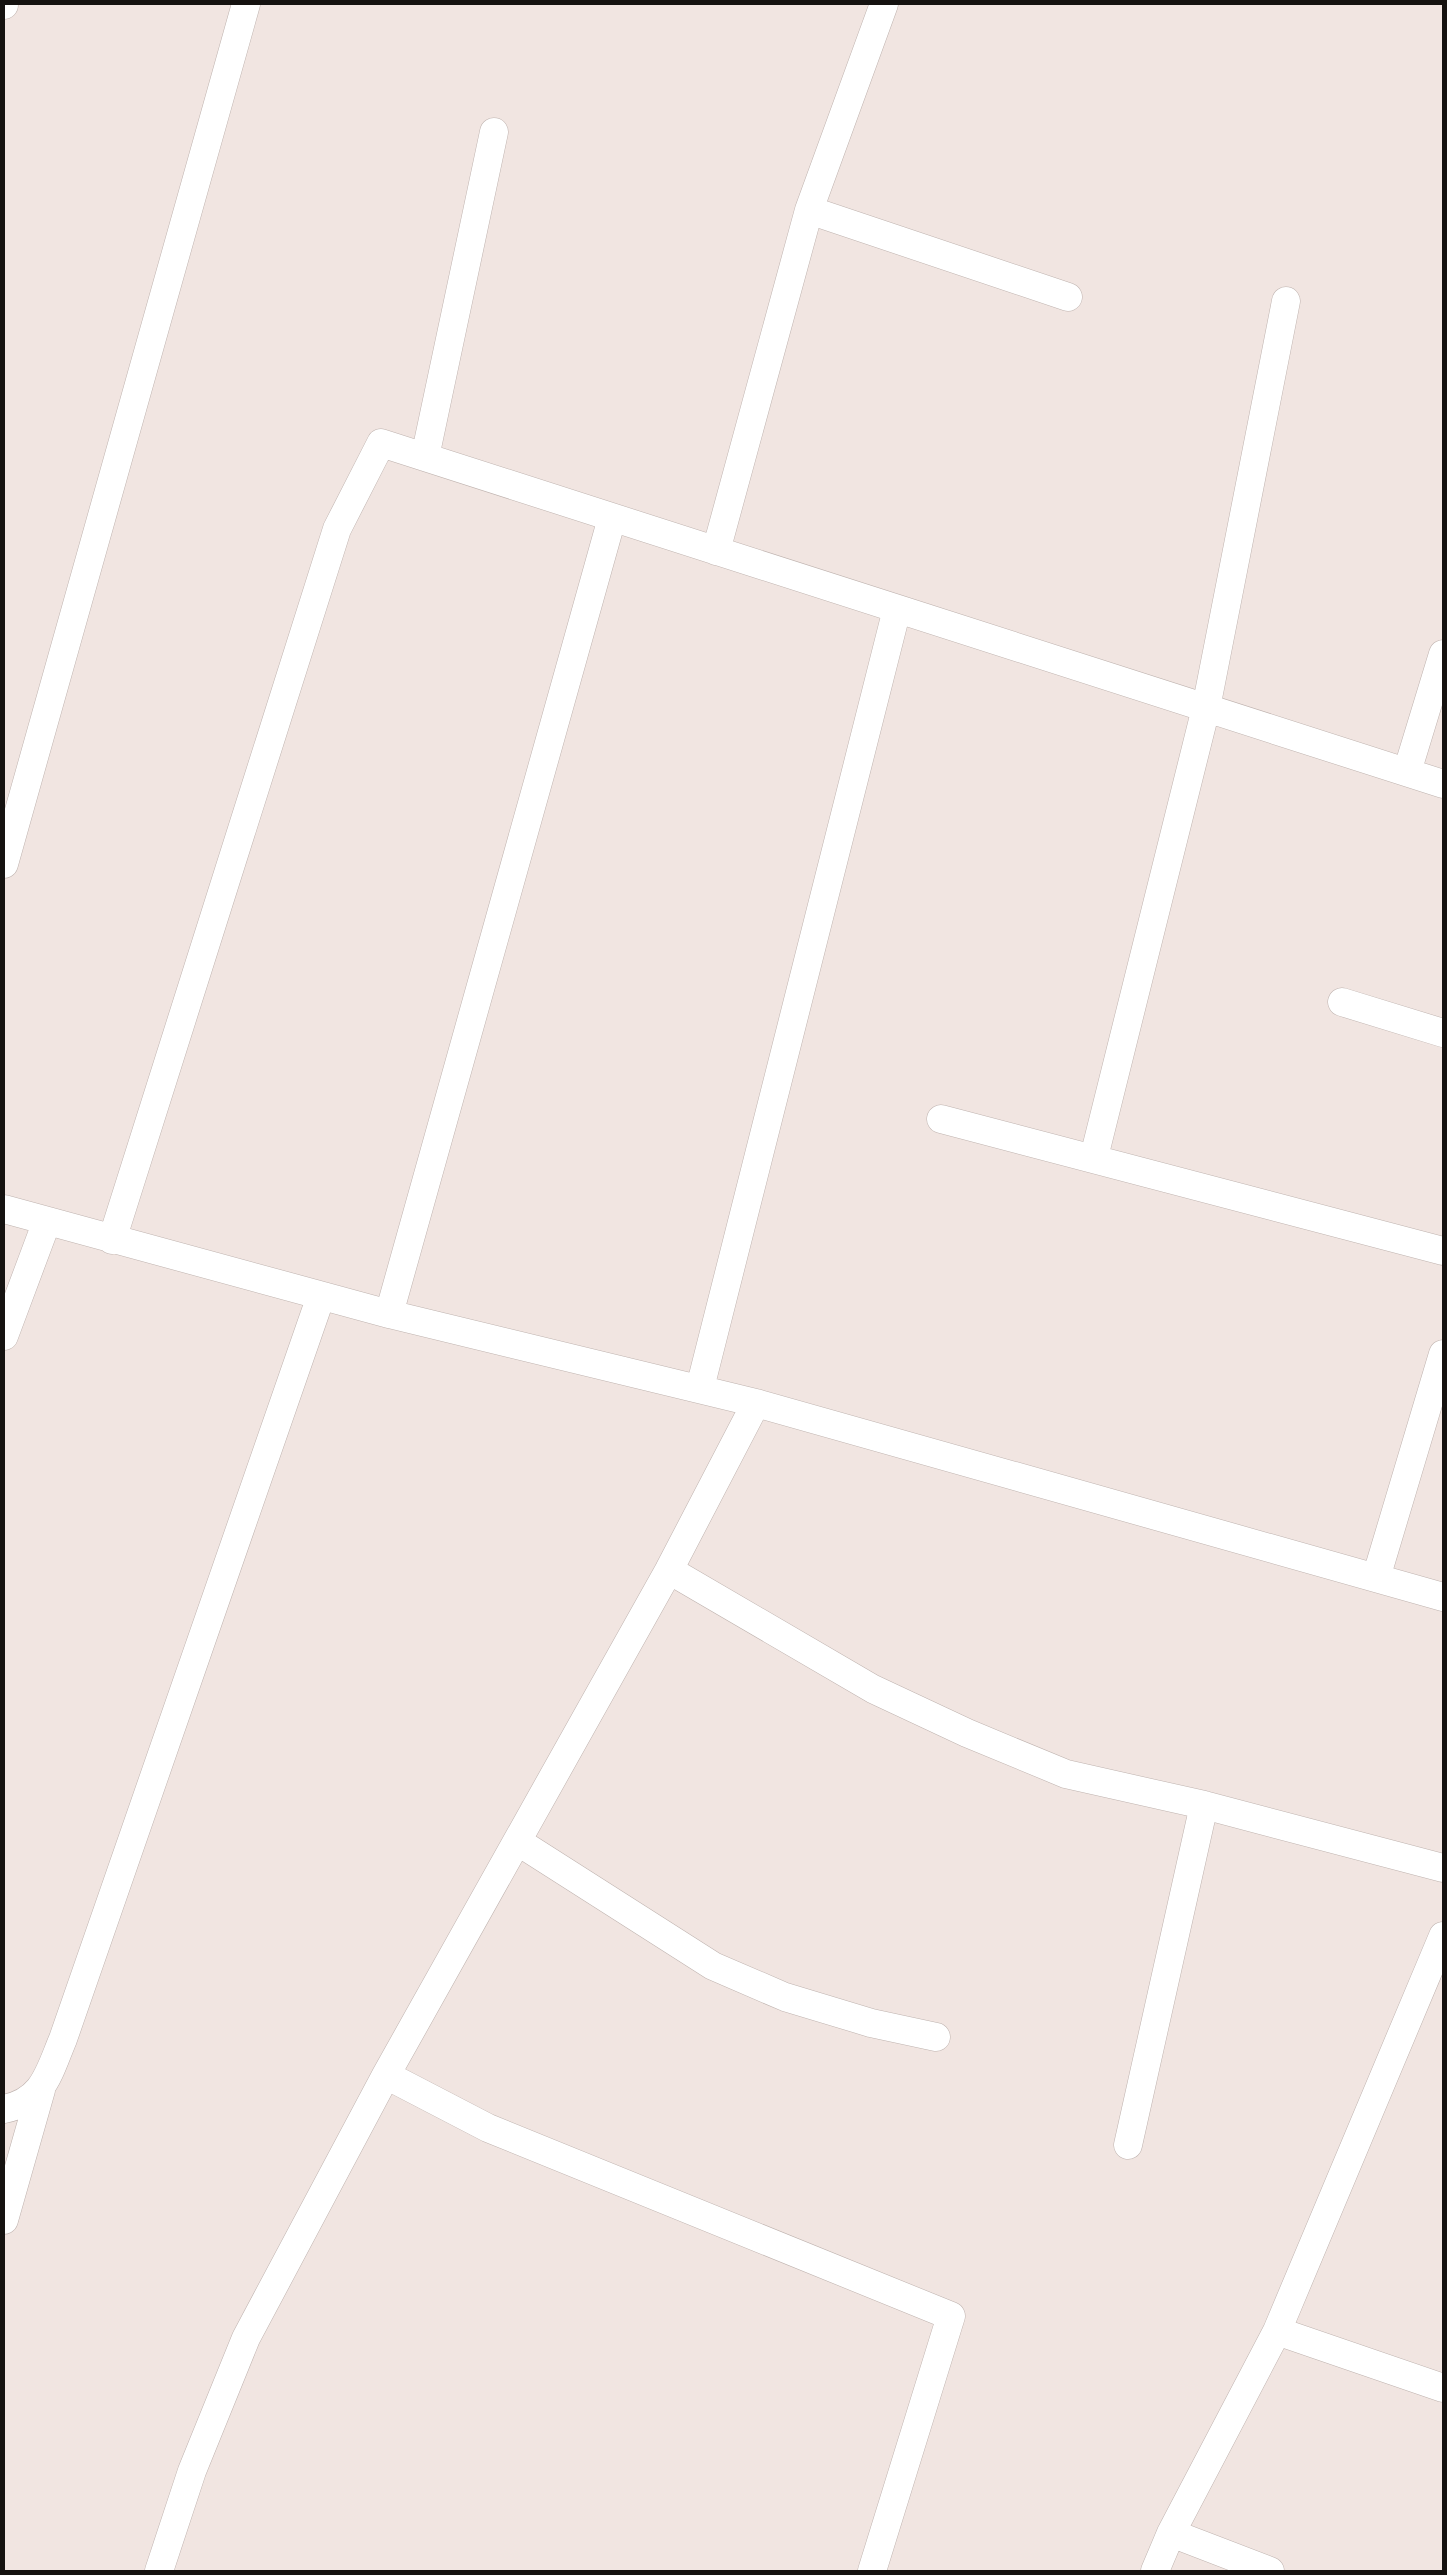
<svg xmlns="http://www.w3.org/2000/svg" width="1447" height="2575" font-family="'PT Sans Narrow',sans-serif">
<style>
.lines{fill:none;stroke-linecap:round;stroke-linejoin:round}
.minor-casing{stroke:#bfb3af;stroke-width:29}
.minor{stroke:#fff;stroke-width:28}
</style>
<rect width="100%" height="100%" fill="#f1e5e1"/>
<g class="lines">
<defs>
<path id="minor" d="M4,5V4
M809,210L1068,297
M425,457L494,132
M716,551L809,210L884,4
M1407,772L1443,654
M4,864L246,4
M1342,1002L1443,1033
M941,1119L1443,1251
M1094,1157L1206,708L1286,301
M4,1209L389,1314L756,1403L1443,1597
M112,1240L337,529L381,443L1443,784
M389,1314L612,518
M4,1336L47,1221
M700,1388L897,609
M669,1570L873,1689L967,1733L1066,1774L1204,1805L1443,1868
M1376,1578L1443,1354
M517,1841L713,1966L785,1997L871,2023L936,2037
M386,2075L488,2128L951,2316L872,2571
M4,2109C44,2101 49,2072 63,2039L321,1296
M1128,2145L1204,1805
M4,2220L41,2090
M1277,2331L1443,2388
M1171,2533L1270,2571
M159,2571L192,2471L246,2338L386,2075L669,1570L756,1403
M1155,2571L1171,2533L1277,2331L1443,1936"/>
</defs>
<!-- minor casing -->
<use href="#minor" class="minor-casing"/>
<!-- minor -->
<use href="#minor" class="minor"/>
</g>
<!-- border -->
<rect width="1447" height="2575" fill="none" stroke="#151210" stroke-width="10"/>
</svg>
